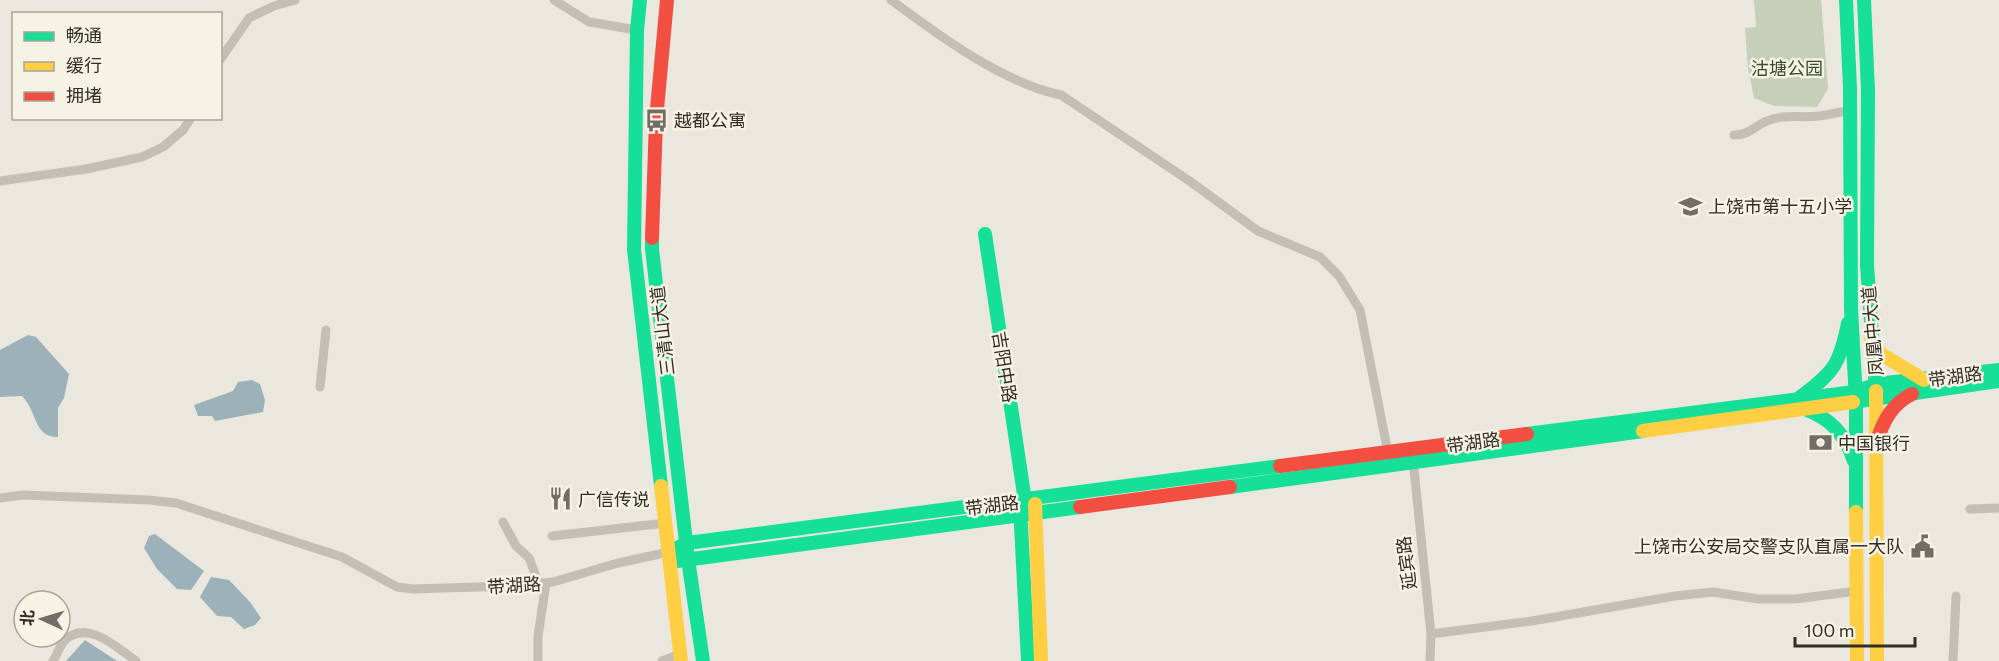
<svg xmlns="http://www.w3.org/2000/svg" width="1999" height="661" font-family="Commissioner,'Noto Sans SC',sans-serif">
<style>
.green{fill:#c5cfb9}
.water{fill:#9db1b8}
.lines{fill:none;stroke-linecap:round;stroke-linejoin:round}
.street{stroke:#c2bfb7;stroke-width:9}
.fast{stroke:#16e098;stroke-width:14}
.slow{stroke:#ffcf43;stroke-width:14}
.jam{stroke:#f24e42;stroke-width:14}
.labels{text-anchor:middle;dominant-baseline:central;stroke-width:5;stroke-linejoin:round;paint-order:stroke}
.park-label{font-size:18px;fill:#394d2d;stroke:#f6f3e5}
.poi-label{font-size:18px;fill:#322d27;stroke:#f6f3e5;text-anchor:start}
.street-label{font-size:18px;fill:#322d27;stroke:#f6f3e5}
</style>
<rect width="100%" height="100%" fill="#e9e7de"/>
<!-- green -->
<path class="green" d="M1754,0H1821L1828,89L1817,107L1774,106L1754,98L1748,68L1745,28L1756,27Z"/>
<!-- water -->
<path class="water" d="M28,335L36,337L69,374L64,398L58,408V437C34,438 37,411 22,396L0,397V350Z
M252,380L260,384L265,400L263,412L215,421L212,416H198L194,405L233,391L238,382Z
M155,534L204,571L191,590L177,589L157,569L144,548L149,536Z
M211,577L229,580L250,602L261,618L255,625L244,629L231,617L217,616L200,597Z
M85,640L117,661H66Z"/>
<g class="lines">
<!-- street -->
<path class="street" d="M554,0L589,22L637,30
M891,0C938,35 1003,83 1061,95L1191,182L1258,231L1320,257L1339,276L1360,310L1388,453
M220,60L249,18L274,6L295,0
M1734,135C1750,135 1754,126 1767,121C1783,114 1802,118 1819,116C1830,115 1839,111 1851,111
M0,181L86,169L142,157L163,147L183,130L191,118
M320,387L326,330
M1413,460L1431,634L1430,661
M0,498L23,495L149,500L176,503L342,557L397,587L413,589L511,586L553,582L618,563L669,552
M1970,509L1999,508
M503,522L516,546L529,558L539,584
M552,536L666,523
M1431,634L1532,621L1675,596L1713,592L1758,599H1795L1857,591
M53,661C57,655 60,645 65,640C88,619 117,648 136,661
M538,661V636L546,583
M662,661L680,654
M1953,661L1956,596"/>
<!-- fast -->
<path class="fast" d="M640,0L637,30L634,249L661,486
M1846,0L1850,88L1851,309L1856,400V512
M1864,0L1868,91L1867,265L1876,391
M985,234L1025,501
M652,238V249L688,559L703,661
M1799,398C1833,373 1840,365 1848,323
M1853,402L1999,381
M1805,409C1831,419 1845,434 1854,461
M1527,434L1854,392L1877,384L1999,370
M1230,487L1643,431
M1020,506L1028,661
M669,552L687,543L1280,466
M670,562L1080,507"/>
<!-- slow -->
<path class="slow" d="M1871,339L1881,354L1924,380
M1876,391L1877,661
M1643,431L1853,402
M661,486L681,661
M1035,504L1041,661
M1856,512L1857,661"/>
<!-- jam -->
<path class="jam" d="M652,238L656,120L667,0
M1877,440C1884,420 1892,404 1912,394
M1280,466L1527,434
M1080,507L1230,487"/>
</g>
<!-- icons -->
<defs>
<symbol id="bus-bare" viewBox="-9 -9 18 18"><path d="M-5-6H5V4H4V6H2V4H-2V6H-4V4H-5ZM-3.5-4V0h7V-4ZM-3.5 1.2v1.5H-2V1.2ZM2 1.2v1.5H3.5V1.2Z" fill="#726e67" stroke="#f6f3e5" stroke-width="2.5" paint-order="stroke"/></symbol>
<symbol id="school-bare" viewBox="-9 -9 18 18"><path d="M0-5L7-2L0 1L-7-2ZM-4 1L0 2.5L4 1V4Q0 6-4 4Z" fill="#726e67" stroke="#f6f3e5" stroke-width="2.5" paint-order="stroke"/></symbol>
<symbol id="bank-bare" viewBox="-9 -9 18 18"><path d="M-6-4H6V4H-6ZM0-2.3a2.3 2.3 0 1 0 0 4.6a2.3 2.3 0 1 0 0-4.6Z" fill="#726e67" stroke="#f6f3e5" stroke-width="2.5" paint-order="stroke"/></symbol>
<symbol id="restaurant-bare" viewBox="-9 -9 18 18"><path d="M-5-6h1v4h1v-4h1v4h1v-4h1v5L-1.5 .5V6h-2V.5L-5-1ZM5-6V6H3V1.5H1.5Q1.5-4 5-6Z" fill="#726e67" stroke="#f6f3e5" stroke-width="2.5" paint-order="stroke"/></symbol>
<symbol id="civic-bare" viewBox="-9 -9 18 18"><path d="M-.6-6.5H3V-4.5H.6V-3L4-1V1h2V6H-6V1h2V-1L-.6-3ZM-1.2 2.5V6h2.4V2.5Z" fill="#726e67" stroke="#f6f3e5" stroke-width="2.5" paint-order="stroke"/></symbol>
</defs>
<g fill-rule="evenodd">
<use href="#bus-bare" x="640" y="104" width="33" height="33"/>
<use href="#school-bare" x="1674" y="190" width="33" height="33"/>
<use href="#bank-bare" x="1804" y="426" width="33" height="33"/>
<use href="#restaurant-bare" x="544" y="482" width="33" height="33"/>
<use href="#civic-bare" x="1906" y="530" width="33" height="33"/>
</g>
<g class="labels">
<!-- park labels -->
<g class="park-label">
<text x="1787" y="68">沽塘公园</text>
</g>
<!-- poi labels -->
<g class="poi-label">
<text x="674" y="120">越都公寓</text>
<text x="1708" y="206">上饶市第十五小学</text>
<text x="1838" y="443">中国银行</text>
<text x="578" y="499">广信传说</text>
<text x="1904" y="546" text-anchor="end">上饶市公安局交警支队直属一大队</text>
</g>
<!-- street labels -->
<g class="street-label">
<text transform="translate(662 331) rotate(-97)">三清山大道</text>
<text transform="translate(1872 331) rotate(-95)">凤凰中大道</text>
<text transform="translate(1005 367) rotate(81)">吉阳中路</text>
<text transform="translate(1955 376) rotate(-8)">带湖路</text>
<text transform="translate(1473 442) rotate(-8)">带湖路</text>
<text transform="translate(992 505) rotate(-7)">带湖路</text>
<text transform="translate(1406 563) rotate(-97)">延宾路</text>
<text transform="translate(514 585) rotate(-4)">带湖路</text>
</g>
</g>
<!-- legend -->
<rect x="12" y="12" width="210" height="108" fill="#f6f3e5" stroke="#a8a499" stroke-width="1.5"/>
<rect x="24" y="32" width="30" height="9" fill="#16e098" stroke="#a8a499" stroke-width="1.5"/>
<text x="66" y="42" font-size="18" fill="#322d27">畅通</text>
<rect x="24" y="62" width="30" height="9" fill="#ffcf43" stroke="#a8a499" stroke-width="1.5"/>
<text x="66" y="72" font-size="18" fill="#322d27">缓行</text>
<rect x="24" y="92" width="30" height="9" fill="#f24e42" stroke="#a8a499" stroke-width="1.5"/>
<text x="66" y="102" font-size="18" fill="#322d27">拥堵</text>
<!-- north arrow -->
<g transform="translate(42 619) rotate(274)"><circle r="28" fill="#f6f3e5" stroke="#a8a499" stroke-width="1.5"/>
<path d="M0-4.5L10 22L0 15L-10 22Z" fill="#726e67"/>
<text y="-9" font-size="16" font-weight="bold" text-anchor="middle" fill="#322d27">北</text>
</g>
<!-- scale -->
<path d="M1795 637v9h120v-9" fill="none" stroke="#322d27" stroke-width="3"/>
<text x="1804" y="637" font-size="18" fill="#322d27" stroke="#f6f3e5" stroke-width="4.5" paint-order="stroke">100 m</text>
</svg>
